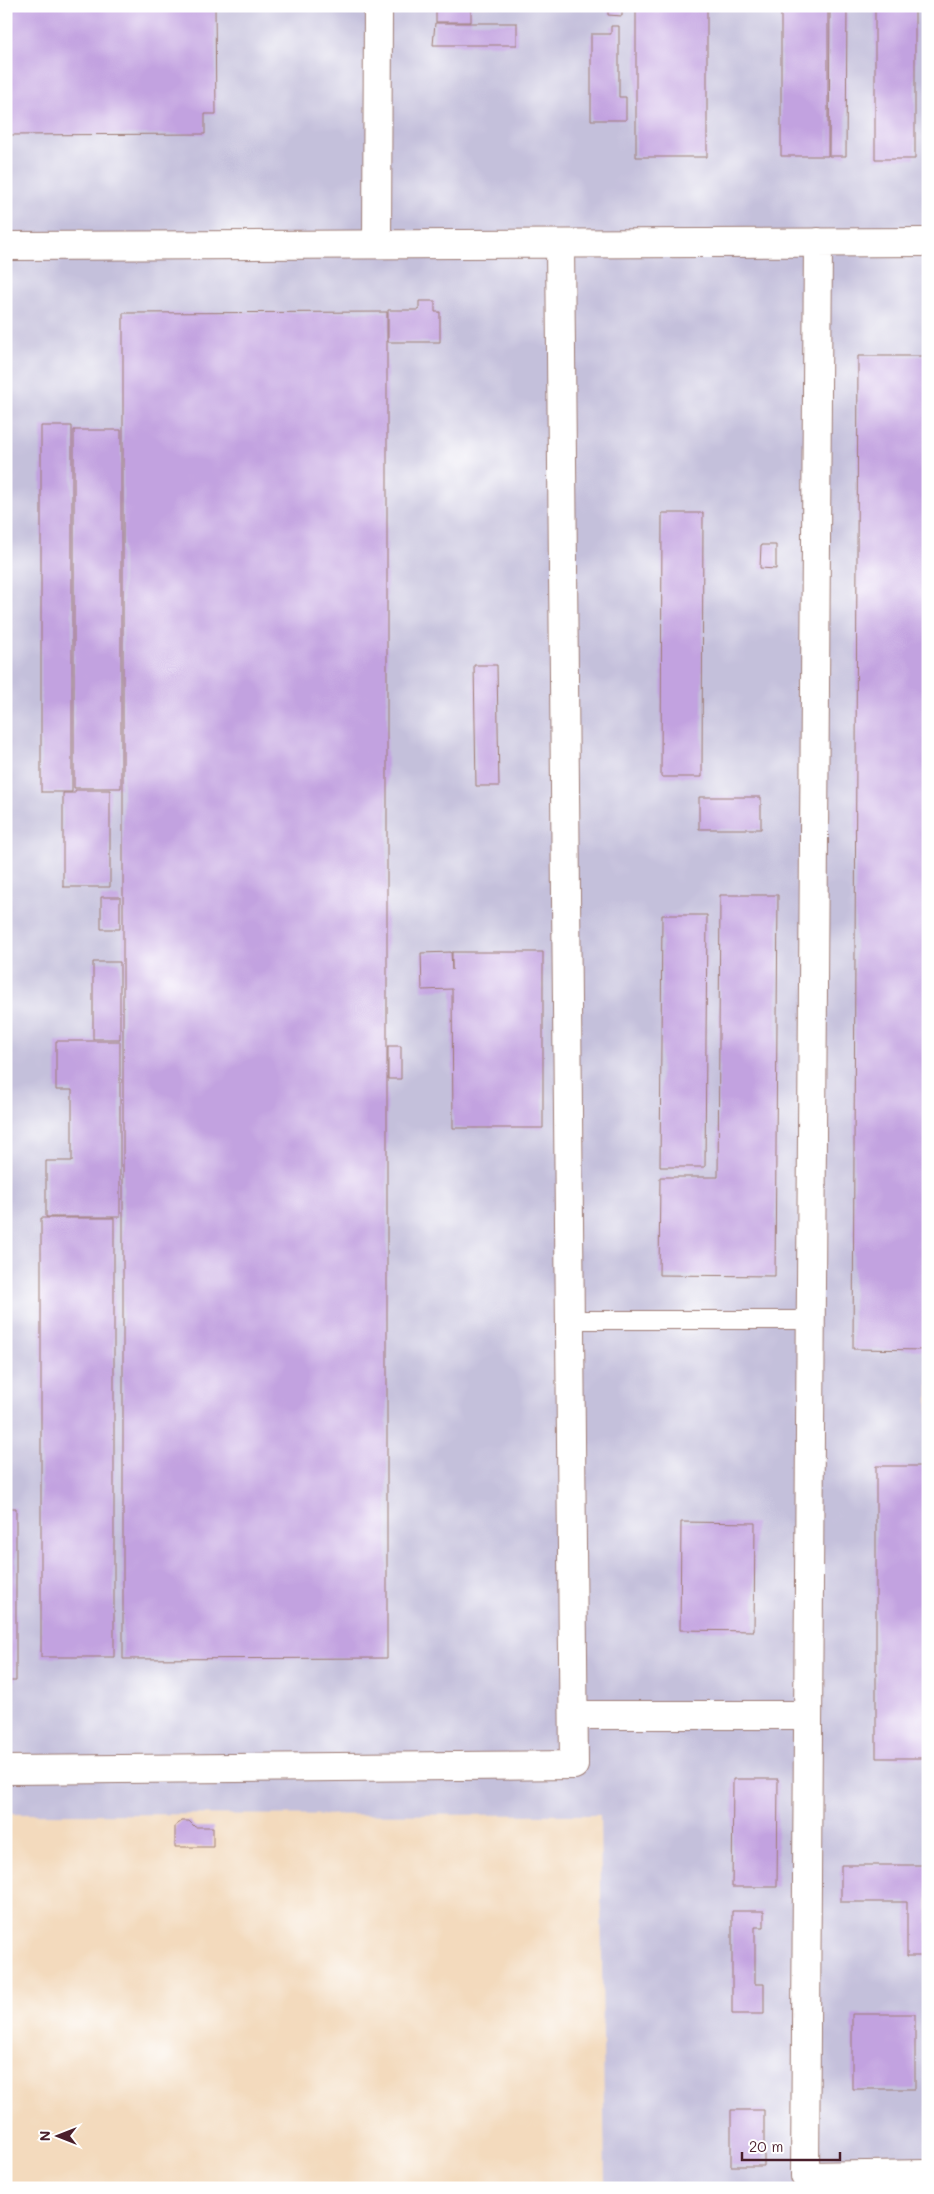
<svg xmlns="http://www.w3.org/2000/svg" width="934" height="2194" font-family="Mali,sans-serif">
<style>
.industrial{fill:#c4c0db}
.building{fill:#c2a2e0}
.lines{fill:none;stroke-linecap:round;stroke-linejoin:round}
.service-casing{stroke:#9e7c74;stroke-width:20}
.minor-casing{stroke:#9e7c74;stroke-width:30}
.service{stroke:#fff;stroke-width:18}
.minor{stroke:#fff;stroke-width:28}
</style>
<rect width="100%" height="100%" fill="#fff"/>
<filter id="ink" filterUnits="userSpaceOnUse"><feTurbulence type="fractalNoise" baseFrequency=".02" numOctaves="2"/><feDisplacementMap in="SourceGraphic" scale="10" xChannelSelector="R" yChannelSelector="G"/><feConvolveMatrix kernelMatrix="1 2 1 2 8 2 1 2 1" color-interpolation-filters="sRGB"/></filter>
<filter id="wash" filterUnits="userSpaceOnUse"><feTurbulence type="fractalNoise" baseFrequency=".0096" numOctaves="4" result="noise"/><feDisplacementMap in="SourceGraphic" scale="20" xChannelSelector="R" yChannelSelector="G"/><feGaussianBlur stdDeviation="1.12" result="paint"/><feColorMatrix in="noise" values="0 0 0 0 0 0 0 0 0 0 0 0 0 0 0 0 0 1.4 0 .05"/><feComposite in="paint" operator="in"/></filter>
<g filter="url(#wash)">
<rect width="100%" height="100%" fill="#f3dabd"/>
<!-- industrial -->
<path class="industrial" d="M6,6H928V2188H605L600,1815L6,1814Z"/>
<g id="blocks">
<!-- building -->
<path class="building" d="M6,6H215L216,114H205V134L6,135Z
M436,6H471V22H436Z
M608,6H622V16L608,15Z
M636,6H707V157H636Z
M781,6H828V156H781Z
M830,6H847L846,156H829Z
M875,6H915V159H875Z
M435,23H517V45H433Z
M611,26H619V97H626V120H591V34H611Z
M419,301H435V312H440V342H388V310H419Z
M387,312V1658L123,1659V313Z
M858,356H928V1350L853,1349Z
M41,426H72V792H41Z
M74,430H121V788H74Z
M662,513H703L702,777H661Z
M761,545H776V569L760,568Z
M474,665H497L499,786H476Z
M75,790H110V887H63V793H75Z
M699,797H761V829H699Z
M720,895H778L775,1276L659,1275L660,1177H718Z
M101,897H120V929H101Z
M662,915H707L705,1167H660Z
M451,952L452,970V952H543V1128H453L452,989L422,990L421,953Z
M93,962H120V1039H93Z
M56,1041H120V1217H46V1161H72V1090H56Z
M388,1046H401V1079H388Z
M41,1218H114V1657H41Z
M876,1466H928V1758H876Z
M6,1508H16V1681H6Z
M681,1522L755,1523L754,1631L680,1630Z
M733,1779H778L777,1887H732Z
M182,1821H189L195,1827H213V1847H175V1826Z
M841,1865H927V1956H907V1902H841Z
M732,1911H764V1927H755V1984H764V2014H732Z
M852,2014H915V2089H852Z
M731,2110H764V2166H731Z"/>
</g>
</g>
<g filter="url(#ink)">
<use href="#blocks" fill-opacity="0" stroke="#9e7c74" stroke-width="1"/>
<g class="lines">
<defs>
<path id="service" d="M570,1320H811"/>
<path id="minor" d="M818,242L805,2176L928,2174
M377,244L378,6
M6,246L928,242
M574,1715H808
M6,1770L574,1765L560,244"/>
</defs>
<!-- service casing -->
<use href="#service" class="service-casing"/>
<!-- minor casing -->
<use href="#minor" class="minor-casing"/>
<!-- service -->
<use href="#service" class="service"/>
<!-- minor -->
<use href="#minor" class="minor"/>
</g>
</g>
<!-- margin -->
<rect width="934" height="2194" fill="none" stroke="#fff" stroke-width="25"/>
<!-- north arrow -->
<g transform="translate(58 2136) rotate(270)" stroke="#ffffff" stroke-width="4" paint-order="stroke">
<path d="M0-4L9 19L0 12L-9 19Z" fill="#4a1f2b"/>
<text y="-8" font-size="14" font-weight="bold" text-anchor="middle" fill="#4a1f2b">N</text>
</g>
<!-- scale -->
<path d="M742 2152v8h98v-8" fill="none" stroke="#4a1f2b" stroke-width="2.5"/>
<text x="749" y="2152" font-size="15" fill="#4a1f2b" stroke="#ffffff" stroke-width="4" paint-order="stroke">20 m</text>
</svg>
